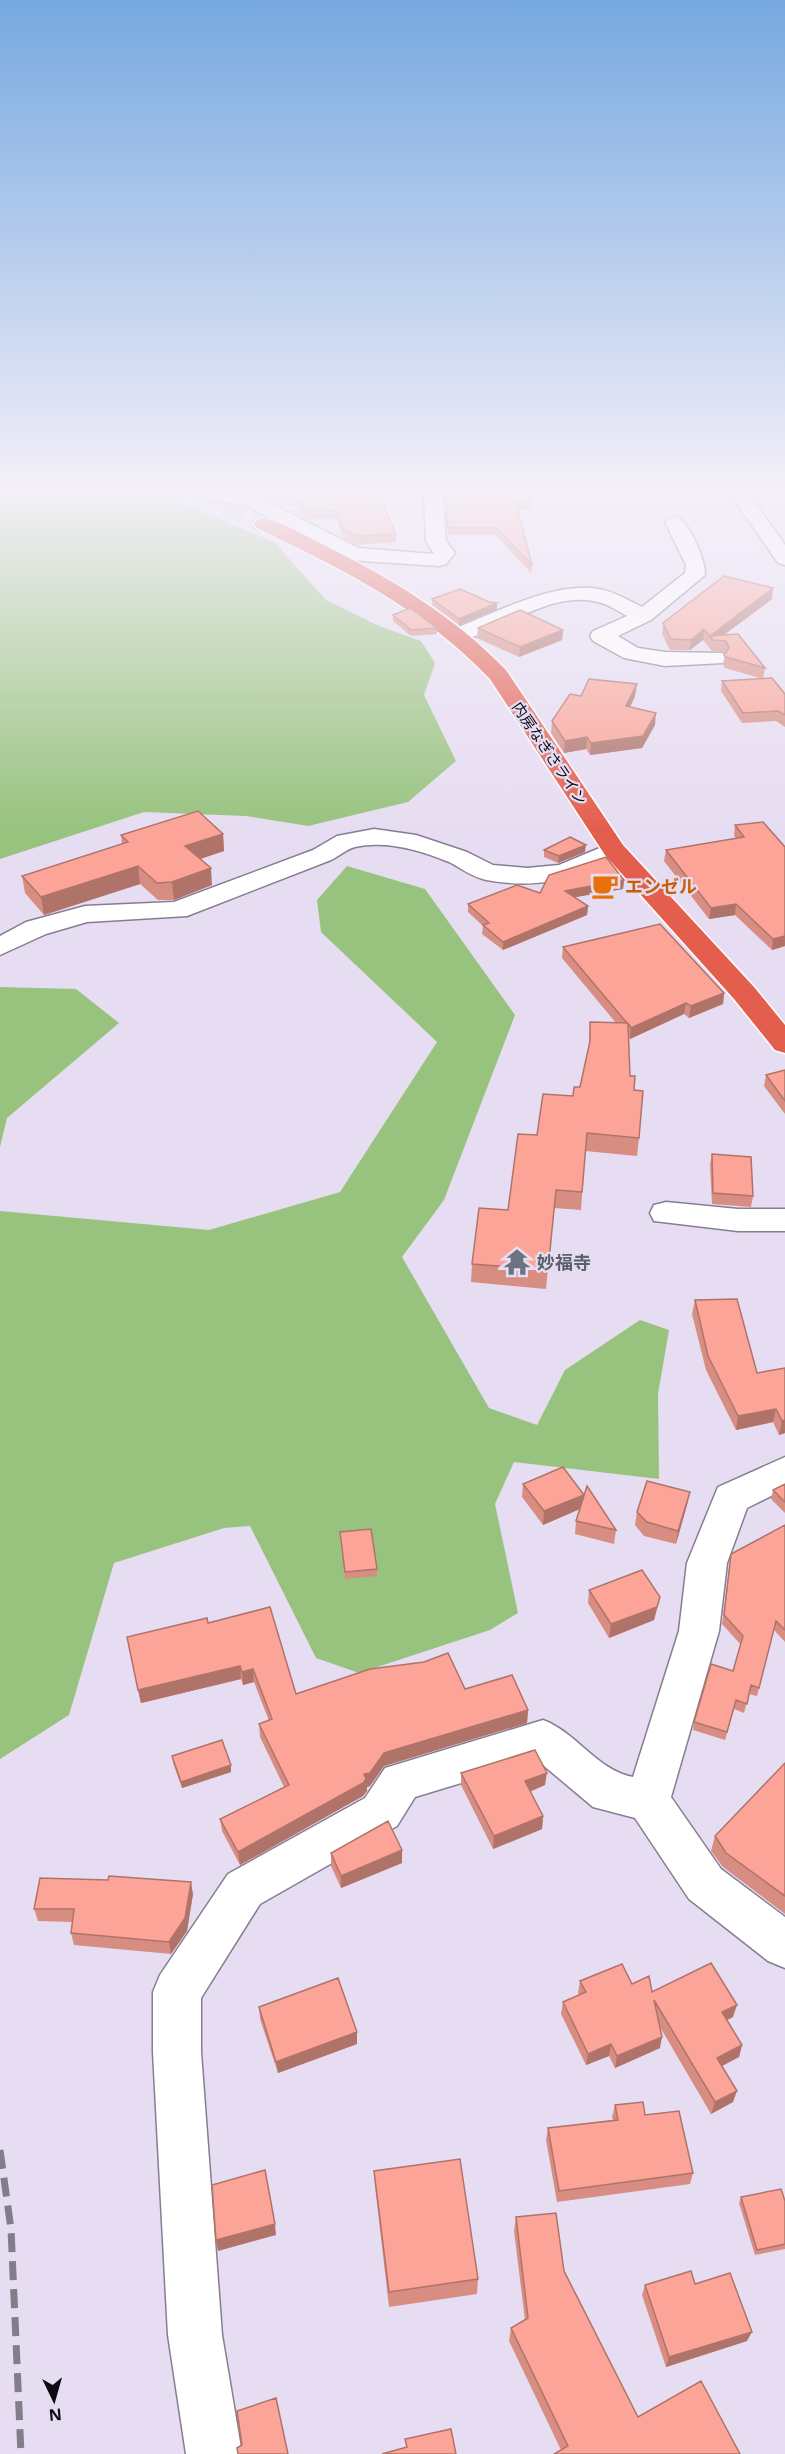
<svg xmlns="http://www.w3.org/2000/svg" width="785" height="2454" font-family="'Noto Sans','Noto Sans JP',sans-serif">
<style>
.forest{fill:#98c37e}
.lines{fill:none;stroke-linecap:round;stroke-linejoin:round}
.highway-tunnel{stroke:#c6bdd0;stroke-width:21;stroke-dasharray:21 10;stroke-linecap:butt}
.minor-casing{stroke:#877d91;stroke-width:3}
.highway-casing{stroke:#fff;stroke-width:3}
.minor{fill:#fff;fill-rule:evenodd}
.highway{fill:#e45e4d;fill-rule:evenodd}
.rail{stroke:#837c8a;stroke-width:7;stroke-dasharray:19 9;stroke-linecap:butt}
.wall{fill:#d88d82}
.shaded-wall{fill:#b0736a}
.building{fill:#fba497;stroke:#b0736a;stroke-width:1.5}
.labels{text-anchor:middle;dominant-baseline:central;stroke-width:4.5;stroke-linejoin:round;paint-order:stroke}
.far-street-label{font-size:15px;fill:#0e0a11;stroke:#e7ddf2}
.food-label{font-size:18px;font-weight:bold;fill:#c56008;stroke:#e7ddf2;text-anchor:start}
.worship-label{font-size:18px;font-weight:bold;fill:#5b616d;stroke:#e7ddf2;text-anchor:start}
</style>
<rect width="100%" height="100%" fill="#e7ddf2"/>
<!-- forest -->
<path class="forest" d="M0,486H22V489L144,486L274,542L326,600L379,626L421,641L435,663L424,695L456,761L408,802L308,826L246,816L144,812L0,859Z
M347,866L425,889L515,1015L444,1200L402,1257L489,1408L537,1425L565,1370L640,1320L669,1330L658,1394L659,1479L514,1462L495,1504L518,1613L490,1630L359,1673L316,1658L250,1526L224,1528L114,1563L69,1715L0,1759V1211L209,1230L340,1192L437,1042L321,932L317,900Z
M0,987L76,989L119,1023L7,1118L0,1147Z"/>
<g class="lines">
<!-- highway-tunnel -->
<path class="highway-tunnel" d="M166,486L226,505L264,524"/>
<defs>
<path id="minor" d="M193,486H215L224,492L255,495L358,548L434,554L426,541L424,494L431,486H451L443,495L446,541L455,553L446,564L439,566L319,558L316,554L319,550L327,548L244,504L212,501Z
M725,486H743L785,545V565L778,563Z
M675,516C689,520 706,561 705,575L651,620L618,636L638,648L665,652L723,653L726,658L723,663L665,666L624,658L593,641L590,636L593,631L627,616C618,611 608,604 598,602C550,590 503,631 459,641L451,640L448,635L451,630C493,614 553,581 599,589C615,592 628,600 642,607L685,573L686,565L665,522Z
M374,829L416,835L467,852L493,865L527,868L559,865L614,842L623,845L627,850L623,855C573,878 543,890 486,880C472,877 461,868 449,862C420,850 386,840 355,847C347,849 339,856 331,860L187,916L87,922L46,934L0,955V936L26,922L85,906L174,902L313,850L337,836Z
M666,1202L738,1209H785V1231H738L654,1221L650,1213L654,1205Z
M785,1457V1489L747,1508L727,1563L719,1631L671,1797L721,1869L785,1917V1968L768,1961L689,1899L635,1818L593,1807L537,1760L415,1797L397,1826L260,1904L201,1998V2052L222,2335L242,2454H186L168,2335L153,2052V1992L160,1975L228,1874L365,1798L385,1768L543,1720C576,1732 598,1771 633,1777L679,1631L687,1563L718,1487Z"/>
<path id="highway" d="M264,518C284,523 304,535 322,544C390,578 453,615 506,670L623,845L754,987L785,1025V1053L775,1050L734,999L605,855L490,679C425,610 342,569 257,528L254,524L257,520Z"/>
</defs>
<!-- minor casing -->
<use href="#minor" class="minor-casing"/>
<!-- highway casing -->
<use href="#highway" class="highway-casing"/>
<!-- minor -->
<use href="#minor" class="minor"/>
<!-- highway -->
<use href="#highway" class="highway"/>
<!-- rail -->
<path class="rail" d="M0,2150L11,2229L21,2454"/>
</g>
<!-- wall -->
<path class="wall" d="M16,486H50V492L17,495Z
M279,486L396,534V542L357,545L343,538L337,519H306L298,506L275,503V494Z
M456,486H550V488L526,490L532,502L531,509L518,510L532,565L531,573L496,535H448L446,498H457Z
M432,599L497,603V609L459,625L432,605Z
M772,599L724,635L765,668L763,679L725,668L723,665L725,652L712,651L703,640L690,650H670L662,634L663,623Z
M393,615L437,628V634L411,636L393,621Z
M478,628L563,630L562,640L519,657L477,638Z
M722,681L785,694V727L776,721L742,723L721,691Z
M581,696H635L630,707L655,725L642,748L590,755L586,749L564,753L551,733L552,721Z
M763,822L785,946L772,950L735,915L709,919L664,861L666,850L736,838L734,836L735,825Z
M223,834L224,851L201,859L212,885L174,900H158L140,884L44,915L25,893L22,876L122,844L121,835Z
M544,850L585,852L558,863L544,857Z
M624,880L623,889L575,897L588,906L587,915L503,950L482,934L483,926L468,912V904Z
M563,947L724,993L723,1004L689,1018L684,1014L630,1039L629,1038L630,1076L634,1090L639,1138L637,1156L585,1151L581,1210L554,1208L546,1289L471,1282L472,1264L508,1210L537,1135L580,1087L589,1049L590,1022L616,1023L562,958Z
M785,1070V1114L764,1086L766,1075Z
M712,1154L753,1196L751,1207L712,1204L710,1165Z
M695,1300L757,1373L785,1368V1433L779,1435L773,1422L736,1430L706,1370L692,1314Z
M523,1484L583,1499L616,1530L614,1544L575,1534L576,1521L580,1509L543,1525L522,1497Z
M785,1484V1513L771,1499L773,1490Z
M687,1505L676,1544L644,1536L635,1525L637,1512Z
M785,1525V1642L774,1630L757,1696L749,1694L744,1713L734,1709L725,1740L693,1730L694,1722L733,1671L741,1645L722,1624L731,1554Z
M340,1532L377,1569V1576L345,1579Z
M589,1590L660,1597L654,1620L609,1638L588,1603Z
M208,1623L296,1694L465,1689L528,1710L527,1723L384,1766L370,1786L367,1787V1791L363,1796L240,1865L222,1831L220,1819L284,1787L260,1737L259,1724L269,1721L254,1682L243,1685L241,1679L141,1703L127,1637Z
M172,1756L231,1772L182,1788L173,1763Z
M785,1763V1914L723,1867L711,1851L715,1836Z
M461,1773L545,1785L530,1792L543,1816L542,1829L493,1849L461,1785Z
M402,1850V1863L341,1888L331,1866V1853Z
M193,1894L187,1931L171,1954L74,1945L71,1933L72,1922L38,1921L34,1909Z
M580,1981L632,1984L733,2017L727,2020L742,2045L739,2057L722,2066L733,2102L711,2114L660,2027V2048L615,2068L609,2056L586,2065L561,2014L563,2002L579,1995L578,1993Z
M259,2007L357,2044L278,2073L260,2019Z
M615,2105L645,2115L693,2173L690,2184L557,2202L546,2140L548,2128L613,2120L612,2117Z
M374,2171L478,2279L477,2294L389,2307L375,2186Z
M741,2197L785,2201V2249L755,2255L739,2203Z
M516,2217L564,2271L638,2417L740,2454L561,2450L509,2341L511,2328L525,2320L514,2231Z
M695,2284L747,2341L666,2367L642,2295L645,2285Z"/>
<!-- shaded-wall -->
<path class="shaded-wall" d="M773,588L772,599L717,640L710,636Z
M497,603V609L459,625V619Z
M704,629L703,640L690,650L691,640Z
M563,630L562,640L519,657L520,647Z
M637,684L635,696L625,718L626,706Z
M656,713L655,725L642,748L590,755L591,743Z
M587,737L586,749L564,753L565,741Z
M223,834L224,851L187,863L185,846Z
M586,845L585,852L558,863L559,856Z
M138,866L140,884L44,915L41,897Z
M211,868L212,885L174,900L172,882Z
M624,880L623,889L565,899V891Z
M736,904L735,915L709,919L711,908Z
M588,906L587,915L503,950V942Z
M785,936V946L772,950L773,939Z
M724,993L723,1004L689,1018L691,1006Z
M686,1003L684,1014L630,1039L631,1028Z
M776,1409L773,1422L736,1430L738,1416Z
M785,1420V1433L779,1435L782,1421Z
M690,1492L687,1505L676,1544L678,1531Z
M584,1495L582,1508L543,1525L544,1511Z
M660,1597L654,1620L609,1638L611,1624Z
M240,1666L241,1679L141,1703L138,1690Z
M253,1669L254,1682L243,1685L242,1672Z
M528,1710L527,1723L384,1766L370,1786L367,1787V1791L363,1796L240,1865L238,1852L364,1774L384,1753Z
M231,1765V1772L182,1788L181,1782Z
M547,1773L545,1785L523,1794L525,1781Z
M543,1816L542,1829L493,1849L494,1836Z
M402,1850V1863L341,1888V1876Z
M191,1882L193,1894L187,1931L171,1954L169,1942Z
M737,2005L733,2017L719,2024L722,2012Z
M357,2032V2044L278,2073L276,2062Z
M662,2037L660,2048L615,2068L617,2056Z
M611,2044L609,2056L586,2065L588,2054Z
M742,2045L739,2057L714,2070L717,2058Z
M737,2091L733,2102L711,2114L715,2102Z
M275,2224L276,2235L218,2251L216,2240Z
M752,2332L747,2341L666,2367L669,2357Z"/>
<!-- building -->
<path class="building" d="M279,486H375L396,534L357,536L343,529L337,511L306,510L298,498L275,494Z
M456,486H524L532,502L516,503L532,565L496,528H448L446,498H458Z
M724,576L773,588L710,636L738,634L765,668L726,657L724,655L729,648L726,641L713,640L704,629L691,640L671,639L663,623Z
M460,589L489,602L497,603L459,619L432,599Z
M410,608L437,628L411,630L393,615Z
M520,610L563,630L520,647L478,628Z
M772,678L785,694V715L778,711L743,713L722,681Z
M589,679L637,684L626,706L656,713L643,736L591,743L587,737L565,741L552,721L570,694L581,696Z
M198,811L223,834L185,846L211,868L172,882L157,883L138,866L41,897L22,876L128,842L121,835Z
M763,822L785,847V936L773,939L736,904L711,908L666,850L744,837L735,825Z
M570,837L586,845L559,856L544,850Z
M606,857L624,880L565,891L588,906L503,942L483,925L489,923L468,904L517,885L540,893L549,875Z
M660,924L724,993L691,1006L686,1003L631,1028L628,1023H627L563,947Z
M590,1022L628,1023L630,1076H635L634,1090L643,1091L639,1138L587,1133L582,1192L556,1190L548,1270L472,1264L479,1208L508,1210L518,1134L537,1135L543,1094L573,1096L574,1087H580L590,1041Z
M785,1070V1101L766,1075Z
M712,1154L751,1157L753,1196L713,1193Z
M737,1299L757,1373L785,1368V1420L782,1421L776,1409L738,1416L708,1356L695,1300Z
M563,1467L584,1495L544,1511L523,1484Z
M647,1481L690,1492L678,1531L647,1522L637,1512Z
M785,1484V1502L773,1490Z
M587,1486L616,1530L576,1521Z
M785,1525V1630L776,1621L759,1688L751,1685L747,1704L736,1700L727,1732L694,1722L711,1664L733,1671L743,1636L724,1615L731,1554Z
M371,1529L377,1569L345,1572L340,1532Z
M642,1570L660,1597L657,1607L611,1624L589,1590Z
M270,1607L296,1694L370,1669L424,1662L448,1653L465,1689L512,1675L528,1710L384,1753L370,1773L364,1774L366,1779L363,1783L238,1852L220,1819L289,1785L259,1724L272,1719L253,1669L242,1672L240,1666L138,1690L127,1637L207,1618L208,1623Z
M222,1740L231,1765L181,1782L172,1756Z
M535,1750L547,1773L525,1781L543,1816L494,1836L461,1773Z
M785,1763V1896L726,1853L715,1836Z
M388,1821L402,1850L341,1876L331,1853Z
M109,1876L191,1882L185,1918L169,1942L71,1933L74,1909H34L40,1878L108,1880Z
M711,1963L737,2005L722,2012L742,2045L717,2058L737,2091L715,2102L654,2000L662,2037L617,2056L611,2044L588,2054L563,2002L586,1992L580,1981L622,1964L632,1984L649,1976L652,1992Z
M338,1978L357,2032L276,2062L259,2007Z
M643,2102L645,2115L679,2111L693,2173L559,2191L548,2128L618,2120L615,2105Z
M460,2159L478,2279L389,2292L374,2171Z
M265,2170L275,2224L216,2240L212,2185Z
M781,2189L785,2201V2244L757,2250L741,2197Z
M556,2213L564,2271L638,2417L701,2381L740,2454H554L568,2446L511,2328L528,2318L516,2217Z
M691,2271L695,2284L730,2273L752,2332L669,2357L645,2285Z
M276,2398L288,2454H238L237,2448L242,2445L237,2411Z
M451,2429L456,2454H382L407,2447L405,2439Z"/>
<!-- sky -->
<linearGradient id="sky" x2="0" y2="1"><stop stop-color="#76a8e0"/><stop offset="0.59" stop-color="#f4f0f9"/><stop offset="1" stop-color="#f4f0f9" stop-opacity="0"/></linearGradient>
<rect width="785" height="829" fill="url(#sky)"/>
<!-- icons -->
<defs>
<symbol id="cafe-bare" viewBox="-9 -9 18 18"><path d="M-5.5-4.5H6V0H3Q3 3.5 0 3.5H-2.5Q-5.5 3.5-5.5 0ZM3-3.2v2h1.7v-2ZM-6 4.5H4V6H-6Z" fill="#e8710a" stroke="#e7ddf2" stroke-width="2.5" paint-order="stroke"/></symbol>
<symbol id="temple-bare" viewBox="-9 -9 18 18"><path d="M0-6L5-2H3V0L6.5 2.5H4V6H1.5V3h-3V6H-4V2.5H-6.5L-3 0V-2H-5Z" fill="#6b7280" stroke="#e7ddf2" stroke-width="2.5" paint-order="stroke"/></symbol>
</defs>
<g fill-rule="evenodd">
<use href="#cafe-bare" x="586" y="867" width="38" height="38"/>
<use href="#temple-bare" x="498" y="1243" width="38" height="38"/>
</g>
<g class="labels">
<!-- far-street labels -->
<g class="far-street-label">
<text transform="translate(550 753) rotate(56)">内房なぎさライン</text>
</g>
<!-- food labels -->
<g class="food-label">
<text x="625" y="886">エンゼル</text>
</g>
<!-- worship labels -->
<g class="worship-label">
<text x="537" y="1262">妙福寺</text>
</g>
</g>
<!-- north arrow -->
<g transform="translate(54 2400) rotate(175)" stroke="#e7ddf2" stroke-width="4.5" paint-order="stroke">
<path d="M0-4.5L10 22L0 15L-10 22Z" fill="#0e0a11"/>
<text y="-9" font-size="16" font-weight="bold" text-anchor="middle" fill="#0e0a11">N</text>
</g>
</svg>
